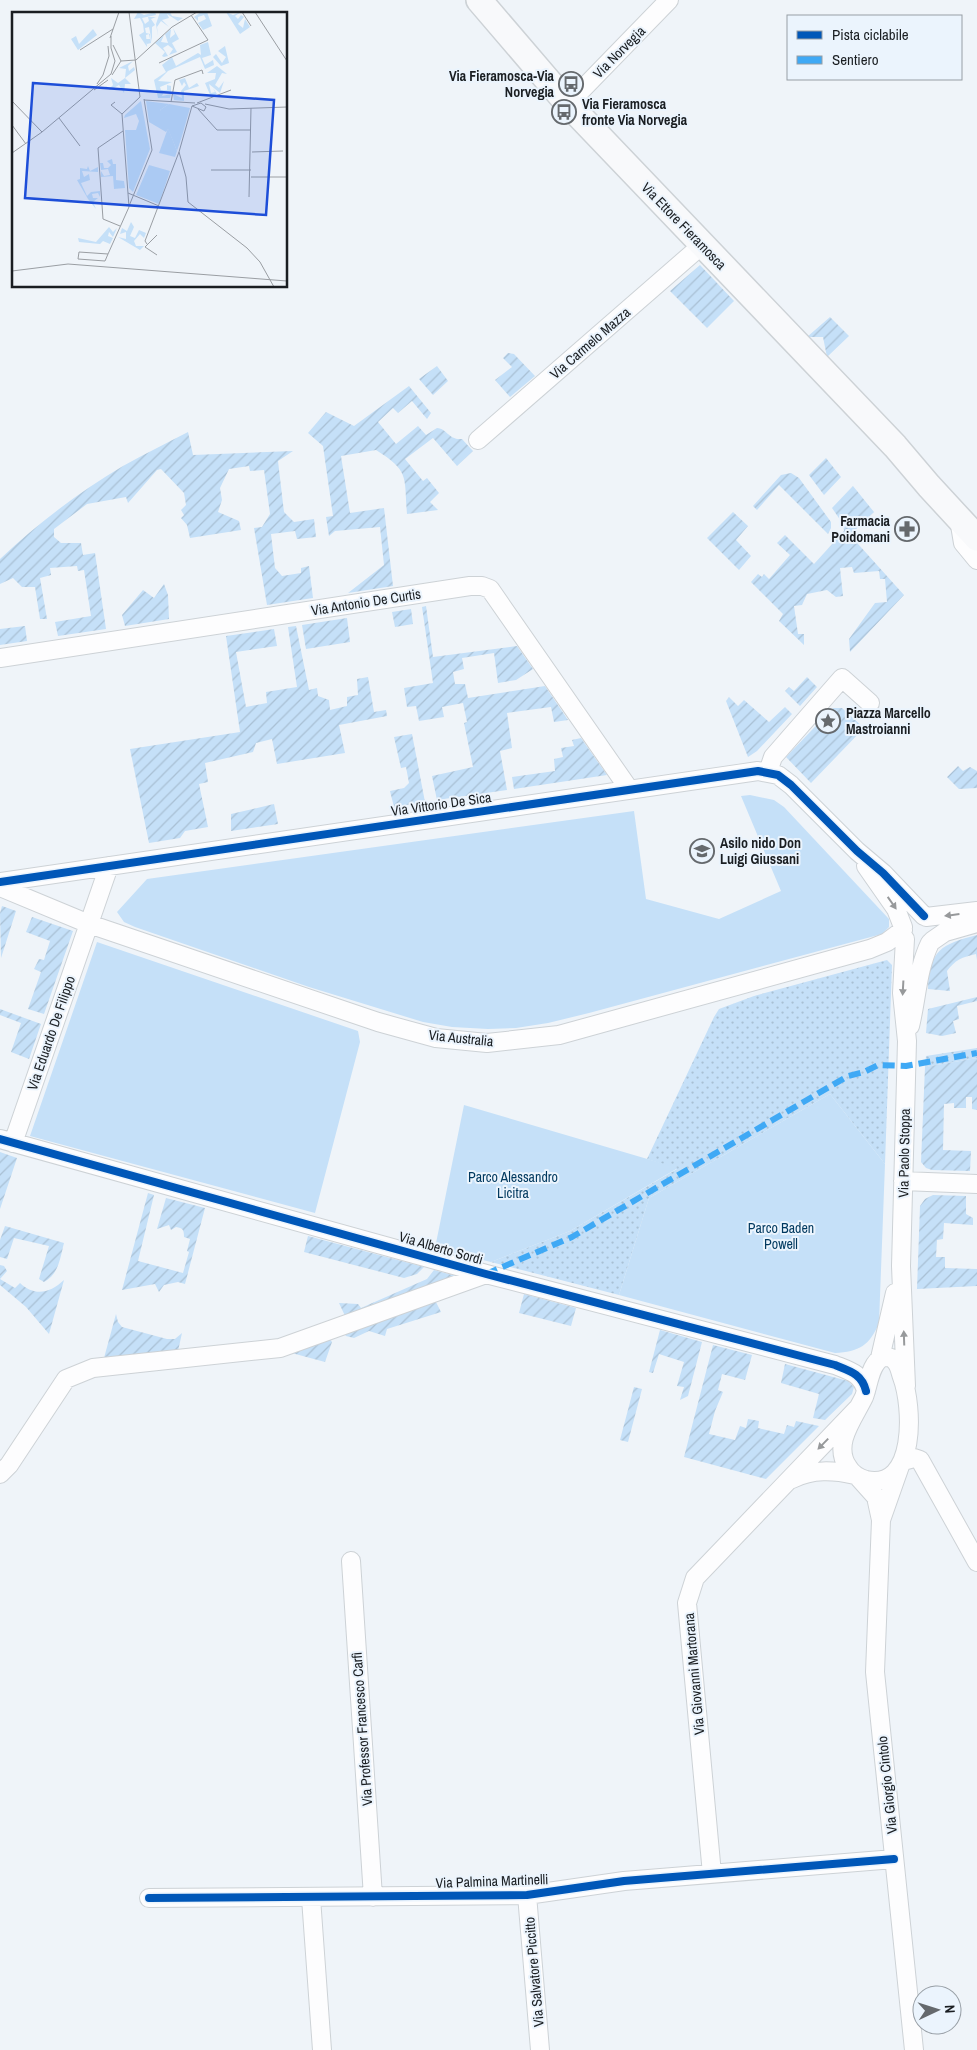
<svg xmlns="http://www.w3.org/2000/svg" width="977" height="2050" font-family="'Archivo Narrow',sans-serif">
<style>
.grass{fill:url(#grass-dots)}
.park{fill:#c5e0f8}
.garden{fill:url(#garden-furrows)}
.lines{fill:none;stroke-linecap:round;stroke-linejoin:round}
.street-casing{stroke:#cdd2d6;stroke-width:20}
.secondary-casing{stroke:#cdd2d6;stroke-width:28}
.street{stroke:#fdfdfe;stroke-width:18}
.secondary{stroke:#f8f9fb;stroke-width:25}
.quiet{stroke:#3fa9f5;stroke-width:6;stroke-dasharray:12 6;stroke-linecap:butt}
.cycleway-casing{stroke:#ebf4fd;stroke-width:11}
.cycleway{stroke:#0057b8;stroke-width:8}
.oneway{fill:#97999b}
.labels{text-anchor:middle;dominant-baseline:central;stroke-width:4;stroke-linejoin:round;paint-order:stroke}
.street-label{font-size:14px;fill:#1a1e22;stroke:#ebf4fd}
.poi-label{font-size:14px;font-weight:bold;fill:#1a1e22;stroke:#ebf4fd;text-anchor:start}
.park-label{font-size:14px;fill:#01395f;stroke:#ebf4fd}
.inset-road{fill:none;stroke:#9a9ea3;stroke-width:1}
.view{fill:#1d4ed8;fill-opacity:0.15;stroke:#1d4ed8;stroke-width:2.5}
.inset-edge{fill:none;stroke:#1a1e22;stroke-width:2.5}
</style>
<defs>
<pattern id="grass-dots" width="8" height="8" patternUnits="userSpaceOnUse" patternTransform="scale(1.25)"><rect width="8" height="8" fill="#c5e0f8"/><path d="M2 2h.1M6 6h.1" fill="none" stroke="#a9c0d4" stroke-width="1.8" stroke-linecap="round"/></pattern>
<pattern id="garden-furrows" width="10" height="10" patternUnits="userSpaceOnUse" patternTransform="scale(1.25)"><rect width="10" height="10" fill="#c5e0f8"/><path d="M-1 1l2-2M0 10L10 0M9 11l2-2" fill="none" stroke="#a9c0d4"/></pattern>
</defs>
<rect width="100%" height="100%" fill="#eff4f9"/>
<!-- grass -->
<path class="grass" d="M887,960L892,965L885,1164L830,1094L649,1198L619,1295L491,1262L570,1231L677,1169L647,1159L714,1017L719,1009L754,996Z
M977,1048V1058L925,1067L926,1056Z"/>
<!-- park -->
<path class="park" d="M750,795L774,800L784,807L889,919V927L882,934L589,1013L548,1023L516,1028L488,1029L452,1027L423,1022L309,987L135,927L124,922L117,912L147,879L634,811L646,899L719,919L781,891L741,796Z
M97,942L358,1031L360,1042L315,1213L30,1136Z
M830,1094L885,1164L879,1323C870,1345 859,1352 835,1353L619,1295L649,1198Z
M464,1105L678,1168L570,1231L491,1262L435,1248Z"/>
<!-- garden -->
<path class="garden" d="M700,265L734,301L707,328L670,291Z
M830,317L849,336L827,357L823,337H807Z
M508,353L514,354L535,376L510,397L495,380L512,367L503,358Z
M437,366L448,381L433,395L419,379Z
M409,386L431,413L427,419L412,401L398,413L393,408L378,422L396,444L418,426L426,435L437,428C448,429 448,440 462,439L473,451L457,466L433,438L405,459L423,481L427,478L439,493L430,502L438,510L407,514C404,477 410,471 376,450L341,456L350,513L384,508L393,586L348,593L384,565L380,527L335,531L329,536L326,517L333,516L323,446L308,433L326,412L354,426Z
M188,432L193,455L293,451L278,461L284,512L294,522L314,519L316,537L297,539L295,531L271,534L275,568L282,576L301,573V568L309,566L313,598L267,605L254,528L262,527L270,514L264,470L250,471L249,466L229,469L220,488L222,500L218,512L239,521L241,530L190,538L187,525L181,518L184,515L181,510L186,505L184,493L161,469L157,470L128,503L126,497L87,504L54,529V537L61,543H81L83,555L95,553L106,629L58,636L55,622L91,616L84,570L78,571L77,566L50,568L51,575L40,578L47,619H40L35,587H22L13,578L0,584V559C37,524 79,492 123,466C144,454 167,443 188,432Z
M826,458L841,477L824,495L809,475Z
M791,473L799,478L831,522V528L828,534L779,485L757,510L753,506L781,475Z
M853,486L874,512L850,535L904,595L850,652L849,639L875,603L887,602L885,579H880L879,571L854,573L852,567L840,568L843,596L836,597L827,590L807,594L802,605L794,606L798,634H804V645L779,621L783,614L751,582L758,574L762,577L764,574L769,579L790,555L777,543L785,535L814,564L844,531L843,524L832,508Z
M733,512L748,526L736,540L751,556L739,570L707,538Z
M164,584L168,595L169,619L125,626L122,615L143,590L154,598Z
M426,606L433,657L517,646L533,669L516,680L498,683L494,653L462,658L464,669L453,672L455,684H465L468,698L545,686L568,720L554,722L551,707L507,713L512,748L500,751L507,790L437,800L432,776L473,767L464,723L467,722L463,703L442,707L444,717L419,721L416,706L407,707L404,688L433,683L422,607Z
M411,609L413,624L395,627L392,612Z
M347,618L350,642L306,649L302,625Z
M25,626L27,641L0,645V629Z
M296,626L309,690L317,688L318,696L329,700L330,710L347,706V697L358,695L357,679L368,677L374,712L386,710L387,716L339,725L345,753L277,764L272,739L256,743L253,752L205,763L208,782L199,784L208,827L185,831L180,838L149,843L130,749L240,732L226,636L274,629L277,646L236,652L246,707L267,703L266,692L297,687L288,627Z
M807,677L817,687L800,706L785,691L789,687L794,691Z
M729,697L738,706L744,700L769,722L785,707L792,714L757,751L748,757L726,701Z
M833,708H842L864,728L811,783L786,757Z
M412,734L425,802L394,807L390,791L404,788L409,783L406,767L401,768L394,737Z
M581,738L607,775L514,789L512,777L555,771L554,759L563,757L561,748L574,746L572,740Z
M958,766L963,771L970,767L977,771V788L959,789L947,777Z
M274,804L278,824L231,831V814Z
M2,906L16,911L1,958L0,913Z
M32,917L73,931L44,1014L28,1009L41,972L34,969L39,959L44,960L50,941L26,932Z
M977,935V960L976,954C962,957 955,960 947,971L950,991L928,989C929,950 942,944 977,935Z
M977,997V1001L957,1006L959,1019L953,1021L956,1033L942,1036L926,1033L928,1009Z
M0,1009L41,1024L29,1059L11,1052L21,1023L0,1015Z
M977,1058V1110L972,1109V1097H966V1108H954V1103L944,1104L943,1150L971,1151L970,1171L932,1170L926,1168L921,1162L925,1067Z
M0,1152L17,1158L0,1209Z
M148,1193L154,1195L138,1261L183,1273L189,1252L187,1251L190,1239L184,1237C184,1230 183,1228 176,1227L171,1230L169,1225L157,1229L166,1198L205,1208L185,1284L178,1282L164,1285L159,1292L155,1284L122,1290Z
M933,1195L966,1196V1214L973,1218V1225L944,1223L943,1239L937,1240L936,1257H945V1268L977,1269V1286L917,1289L920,1206L925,1199Z
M5,1226L64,1243C60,1258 59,1274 44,1282L39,1279L49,1246L14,1238L7,1259L0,1257V1240Z
M308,1236L424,1267L417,1274L404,1278L304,1252Z
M0,1265L4,1266L7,1271L0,1279L15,1288L20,1283C35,1297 50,1293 64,1280L49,1334L26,1307L0,1285Z
M434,1270L456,1276L346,1318L339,1303L358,1304L361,1308L427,1279Z
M524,1294L576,1308L571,1326L519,1313Z
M435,1300L441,1312L387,1329L385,1336L369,1331L354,1338L346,1336L342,1331Z
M116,1314L118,1322L122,1327L167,1339H175L182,1333L178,1351L104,1358Z
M660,1330L702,1342L688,1396L680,1400L684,1387L677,1386L684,1362L659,1354L653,1373L649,1372Z
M327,1336L332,1342L325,1362L288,1352Z
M713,1345L752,1355L745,1380L722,1374L718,1390L723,1392L715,1411L709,1434L735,1440L740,1426L746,1428L748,1419L759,1421L758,1428L784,1434L787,1425L794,1427L796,1421L819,1426L766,1479L684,1457Z
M785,1364L848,1381L854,1387L852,1394L825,1420L813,1418L819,1394L781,1383Z
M634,1387L642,1389L628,1442L620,1440Z"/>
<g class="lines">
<defs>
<path id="street" d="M568,104L669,0
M478,440L702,245
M959,519L963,543L977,560
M0,658L470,586H482L490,589L629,789
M768,772L773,757L842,678L870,703
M866,866L896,909L903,927
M0,882L758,771L778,775L791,785L857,851L883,873L924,916
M0,887L89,924L378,1022L436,1038L487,1043L559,1035L870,949L887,942L903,930
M926,917L977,911
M905,939L902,993L907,1041L901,1266L906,1386
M932,941L945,932L977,923
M910,1026C917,998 917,970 930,943
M0,1139L486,1274L835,1365C850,1371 862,1374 866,1391
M13,1143L109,866
M903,1181L977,1184
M883,1357C888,1357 891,1357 894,1360C899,1364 900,1371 902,1377C913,1406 917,1491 866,1480C859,1478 852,1474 848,1467C832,1444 854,1418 864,1397C869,1384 870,1363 883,1357Z
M880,1358L895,1293
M903,1461L914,1458L920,1460L977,1562
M0,1474L9,1465L66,1379L93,1368L280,1348L486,1274
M859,1478L876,1497L881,1520L875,1672L914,2050
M792,1479C813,1469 833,1470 855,1475
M881,1520L900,1466
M351,1561L373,1897
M712,1874L687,1603L695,1578L857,1409
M527,1895L540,2050
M149,1898L527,1895L624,1881L894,1859
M311,1898L322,2050"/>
<path id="secondary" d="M479,0L568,104L895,446L929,486L977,538"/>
</defs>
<!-- street casing -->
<use href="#street" class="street-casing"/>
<!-- secondary casing -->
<use href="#secondary" class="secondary-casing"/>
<!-- street -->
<use href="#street" class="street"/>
<!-- secondary -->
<use href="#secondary" class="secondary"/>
<!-- quiet -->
<path class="quiet" d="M486,1274L572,1237L848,1076L864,1072L878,1065L906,1066L977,1053"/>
<defs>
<path id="cycleway" d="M0,882L758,771L778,775L791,785L857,851L883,873L924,916
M0,1139L486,1274L835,1365C850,1371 862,1374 866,1391
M149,1898L527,1895L624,1881L894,1859"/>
</defs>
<!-- cycleway casing -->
<use href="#cycleway" class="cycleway-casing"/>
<!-- cycleway -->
<use href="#cycleway" class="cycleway"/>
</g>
<!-- one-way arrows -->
<defs><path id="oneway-solid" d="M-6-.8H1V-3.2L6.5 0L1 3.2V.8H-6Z" transform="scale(1.25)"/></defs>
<g class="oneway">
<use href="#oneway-solid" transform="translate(892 903) rotate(55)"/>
<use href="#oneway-solid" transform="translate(952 915) rotate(173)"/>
<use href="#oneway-solid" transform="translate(903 988) rotate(93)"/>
<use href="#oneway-solid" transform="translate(904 1338) rotate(-92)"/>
<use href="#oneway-solid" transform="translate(823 1444) rotate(134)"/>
</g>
<!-- icons -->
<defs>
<symbol id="bus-ring" viewBox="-11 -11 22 22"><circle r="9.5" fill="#ebf4fd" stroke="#65696d" stroke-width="1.5"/><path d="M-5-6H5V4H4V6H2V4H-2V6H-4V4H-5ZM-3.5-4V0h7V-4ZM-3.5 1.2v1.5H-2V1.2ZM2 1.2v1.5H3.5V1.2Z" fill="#65696d"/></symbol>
<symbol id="pharmacy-ring" viewBox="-11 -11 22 22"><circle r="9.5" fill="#ebf4fd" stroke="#65696d" stroke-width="1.5"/><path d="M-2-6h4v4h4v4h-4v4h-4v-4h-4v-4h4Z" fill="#65696d"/></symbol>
<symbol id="sight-ring" viewBox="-11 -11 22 22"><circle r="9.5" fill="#ebf4fd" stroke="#65696d" stroke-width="1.5"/><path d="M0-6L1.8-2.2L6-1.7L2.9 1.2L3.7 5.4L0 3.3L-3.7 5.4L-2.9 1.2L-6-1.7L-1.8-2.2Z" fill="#65696d"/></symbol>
<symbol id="school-ring" viewBox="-11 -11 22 22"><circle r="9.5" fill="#ebf4fd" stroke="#65696d" stroke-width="1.5"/><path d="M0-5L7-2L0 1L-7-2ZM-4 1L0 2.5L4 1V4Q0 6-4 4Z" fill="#65696d"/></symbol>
</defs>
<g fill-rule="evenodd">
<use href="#bus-ring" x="557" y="70" width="28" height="28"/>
<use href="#bus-ring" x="550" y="98" width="28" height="28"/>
<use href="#pharmacy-ring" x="893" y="515" width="28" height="28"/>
<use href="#sight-ring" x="814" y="707" width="28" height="28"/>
<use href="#school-ring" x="688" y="837" width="28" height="28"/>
</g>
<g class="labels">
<!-- street labels -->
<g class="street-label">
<text transform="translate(619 52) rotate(-45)">Via Norvegia</text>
<text transform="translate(684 226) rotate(46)">Via Ettore Fieramosca</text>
<text transform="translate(590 343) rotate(-41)">Via Carmelo Mazza</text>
<text transform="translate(366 602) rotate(-9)">Via Antonio De Curtis</text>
<text transform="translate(441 804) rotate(-8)">Via Vittorio De Sica</text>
<text transform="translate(51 1033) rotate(-71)">Via Eduardo De Filippo</text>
<text transform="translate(461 1038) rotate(6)">Via Australia</text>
<text transform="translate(904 1153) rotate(-89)">Via Paolo Stoppa</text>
<text transform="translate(441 1248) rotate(16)">Via Alberto Sordi</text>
<text transform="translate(694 1674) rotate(-95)">Via Giovanni Martorana</text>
<text transform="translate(362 1729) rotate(-94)">Via Professor Francesco Carfì</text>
<text transform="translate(887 1785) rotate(-96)">Via Giorgio Cintolo</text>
<text transform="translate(492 1881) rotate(-2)">Via Palmina Martinelli</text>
<text transform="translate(534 1972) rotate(-95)">Via Salvatore Piccitto</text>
</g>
<!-- poi labels -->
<g class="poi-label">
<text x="554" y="76" text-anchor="end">Via Fieramosca-Via<tspan x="554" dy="16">Norvegia</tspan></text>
<text x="582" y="104">Via Fieramosca<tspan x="582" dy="16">fronte Via Norvegia</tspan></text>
<text x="890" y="521" text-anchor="end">Farmacia<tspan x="890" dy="16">Poidomani</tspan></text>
<text x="846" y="713">Piazza Marcello<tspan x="846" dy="16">Mastroianni</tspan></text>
<text x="720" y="843">Asilo nido Don<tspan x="720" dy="16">Luigi Giussani</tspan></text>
</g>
<!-- park labels -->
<g class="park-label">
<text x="513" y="1177">Parco Alessandro<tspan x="513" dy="16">Licitra</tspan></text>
<text x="781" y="1228">Parco Baden<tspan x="781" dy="16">Powell</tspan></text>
</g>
</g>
<!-- overview -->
<g transform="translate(12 12)">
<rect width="275" height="275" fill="#eff4f9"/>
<path d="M134,89L157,92L148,98L170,124L165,139L156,117L154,120L137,110Z" fill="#c5e0f8"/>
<path d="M129,89L138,137L121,180L117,176L113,118H124L127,109L124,102L112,106L113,103ZM157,92L178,96L170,124L159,120L148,98ZM156,116L165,139L163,145L147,141ZM137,153L158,159L147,192L124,183Z" fill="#c5e0f8"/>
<path d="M126,0L132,3L143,0L144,3L130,6L133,12L137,9L136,5H144L139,7L143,13L140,15V30L137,15L133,16L134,21L138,22L139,31L135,32L134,27H138L137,22L134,23L135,35L127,23L132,20L131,12L128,6L122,7ZM148,0H158L160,4L171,6L166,9L155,2L157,6L150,8L157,15L149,9L145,15L146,24L144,12ZM189,0H195L200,14L191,18L186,11L194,7L192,3L186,5V9L182,5ZM214,0L221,3L229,0L223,4L226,7L229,3L232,5L226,12L231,16L233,7L238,15L228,22ZM161,16L167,27L160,31L165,40L157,43L161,37L156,33L151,36L156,44L152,45L150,44L153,40L143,31L152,23L149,30L156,31L153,22L159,17L158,26L163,22ZM81,17L85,23L66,38L59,27L64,24L67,32ZM196,30L199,43L190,46L193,53L201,48L202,53L193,57L188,45L156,59L146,69L160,70L148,75L149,78H155V73L159,74V80H152L150,84L159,82L158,86H146L142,68L154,60L150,53L160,45L164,54L186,41L189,43L188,33ZM213,34L217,51L209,54L201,45L204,42L210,51L214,45L206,39ZM121,49L116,54L117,59L122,55L123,58L113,66L119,72H113L112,81L107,73L98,78L93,74L98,76L101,73L99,66L106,71L113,66L114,57L107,56ZM205,54L215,62L210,61L203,73L207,76L212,69L208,81L197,72L199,81L203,80L201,76L205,82L199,85L193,71L203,67L204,61H195ZM173,66L177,76L185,71L187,74L172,79V89L162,88L161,82L170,86L169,79L174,73L172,70L170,74L167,68ZM100,147L101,152H104V168L112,169L113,176L102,177L101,164L89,165V159L92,164L98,163L96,157L89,158L88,151H91L92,156H96L99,153L95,149ZM76,154L78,159L86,155V160L70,159L72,165L77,162L78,168L69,171L75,184L79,180L88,179V185L86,181L80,182L81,186H86L81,190L84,197L76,187L65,168L68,167V156L75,157ZM119,210L122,215L118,224L123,226L127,218L134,221L132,226L128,222L122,229L124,234H132L128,238L106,225L114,227V220L108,222L110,216L115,219ZM97,215L101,220L105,216L101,225L97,220L96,224L101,226L98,232L91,229L88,232L67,230L66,226L84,230Z" fill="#c5e0f8"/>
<path class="inset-road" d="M117,0L128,85M230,0L239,14M243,0L275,49M98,26L107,0M101,33L109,49M68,38L101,17M109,49L124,48L160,15L185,0M147,51L196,28L179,3M100,63L109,49M85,72L91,63L97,44L96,34M82,78L96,68M132,88L183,91M0,89L30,120M103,90L99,93L110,102M159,90L163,68L190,58L191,62M185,91L219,78M189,91L194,95L192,99L180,94ZM193,92L217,97L275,95M186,97L205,118H239M47,106L68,134M0,113L14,132M167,140L174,165L176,190L235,236L248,250L262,275M240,140L271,139M0,141L30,120L99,62L103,49L99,36V24M199,158H239M239,165H274M116,181L147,194M237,185L239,96M117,194L140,138L132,87M108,214L91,207L86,136L111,119M135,232L133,229L167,140L180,94M67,240L96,242L93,249L66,247ZM96,242L117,195L110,102L128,85M145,243L133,235L145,223M0,259L56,252L275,269"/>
<path class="view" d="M21,71L262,88L254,203L13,186Z"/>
<rect width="275" height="275" class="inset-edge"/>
</g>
<!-- legend -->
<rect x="787" y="15" width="175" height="65" fill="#ebf4fd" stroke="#979ea5"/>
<rect x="797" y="31" width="25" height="8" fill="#0057b8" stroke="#979ea5"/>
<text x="832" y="40" font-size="15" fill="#1a1e22">Pista ciclabile</text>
<rect x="797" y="56" width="25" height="8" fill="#3fa9f5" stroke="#979ea5"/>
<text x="832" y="65" font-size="15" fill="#1a1e22">Sentiero</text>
<!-- north arrow -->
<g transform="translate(937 2010) rotate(86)"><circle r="24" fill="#ebf4fd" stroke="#979ea5"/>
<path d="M0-4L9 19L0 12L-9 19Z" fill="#65696d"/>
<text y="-8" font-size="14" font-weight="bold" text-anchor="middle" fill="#1a1e22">N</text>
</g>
</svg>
